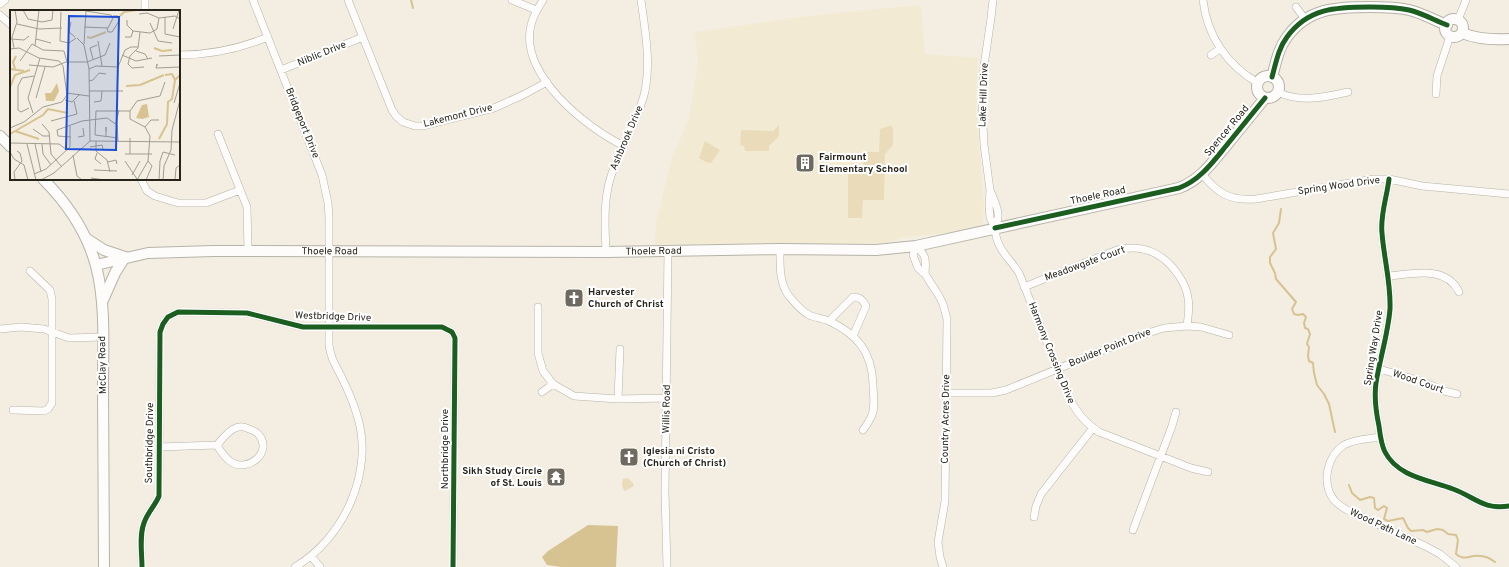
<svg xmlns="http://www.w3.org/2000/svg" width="1509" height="567" font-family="Overpass,sans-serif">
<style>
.built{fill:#f3ead3}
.park{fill:#eadcba}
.water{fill:#d7c391}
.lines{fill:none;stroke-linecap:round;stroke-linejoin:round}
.stream{stroke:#d7c391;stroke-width:2}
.street-casing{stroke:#b6b3a8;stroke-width:8}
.secondary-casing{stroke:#b6b3a8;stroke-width:12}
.street{stroke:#fdfcfa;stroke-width:7}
.secondary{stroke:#fdfcfa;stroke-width:10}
.cycleway-casing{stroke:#fff;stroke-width:8}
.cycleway{stroke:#1b5e20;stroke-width:5}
.labels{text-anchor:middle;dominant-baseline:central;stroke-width:4;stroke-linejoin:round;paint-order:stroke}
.street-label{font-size:10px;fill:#26231a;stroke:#fff}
.poi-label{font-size:10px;font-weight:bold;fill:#26231a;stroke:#fff;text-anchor:start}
.inset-river{fill:none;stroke:#d7c391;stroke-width:2}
.inset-road{fill:none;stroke:#a19d91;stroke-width:1}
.view{fill:#1d4ed8;fill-opacity:0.15;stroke:#1d4ed8;stroke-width:2}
.inset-edge{fill:none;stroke:#26231a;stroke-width:2}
</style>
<rect width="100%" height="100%" fill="#f3eee1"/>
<!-- built -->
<path class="built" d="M921,5L925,54L978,58L976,109L984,206L983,222L981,225L955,232L899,238L889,243L655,244L656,223L672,158L689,119L698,63L695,32L809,16Z"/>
<!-- park -->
<path class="park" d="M779,125V136L769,146V151H745L744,146L740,145L741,131L743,130L773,131Z
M889,126H892L893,129V145L885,154L884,200H863L862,218H848V169L863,168L864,152H879L880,129Z
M705,141L720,150L711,163L706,162L699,158Z
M628,478L633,483L634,486L625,491C622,488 621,483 623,479Z"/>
<!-- water -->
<path class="water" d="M588,525L618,526L616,567H561L547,565L542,557L548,551Z"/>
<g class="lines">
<!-- stream -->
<path class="stream" d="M411,0L413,8
M1281,209L1279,223L1273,233L1276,249L1270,257V263L1275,273L1276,279L1296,302L1292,309L1294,314L1298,315L1303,314L1306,317L1304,323L1305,328L1308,329L1310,334L1307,344L1309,347L1308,356L1309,361L1313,363L1314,373L1317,385L1324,394L1329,404L1335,432
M1349,485L1352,493L1360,500L1370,497L1374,498L1375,508L1378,510L1384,506L1387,508L1384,519L1388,521L1403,518L1408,528L1411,531L1423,530L1427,532L1437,529L1443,530L1448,534L1456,535L1458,540L1456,554C1463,560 1466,557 1474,556C1482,555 1489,557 1495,562"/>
<defs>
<path id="street" d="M145,0V11
M253,0L322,175L328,203L329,217V345C331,359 335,364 341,376C347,388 353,401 357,415C375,471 344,538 295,567
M348,0L392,110L396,116L403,122L415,126H422L494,108L523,95L547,82
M512,0L536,10
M543,0C538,8 533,16 531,25C519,74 585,127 624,146
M993,0L991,18L984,66L982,104L984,145L990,190L989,205L990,218L995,228
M1203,0C1207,36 1227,65 1258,83
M0,4L5,0
M1296,7L1305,19
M0,15L11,25
M1458,20L1466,0
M179,55C211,55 239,49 268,37
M1211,55L1220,49
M281,70L363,37
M1278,92C1299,103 1326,97 1348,92
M1436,94L1437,76L1450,36
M218,134L247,207L248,250
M1202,174C1218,194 1230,201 1256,199L1374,179H1389L1422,186L1509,194
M141,179L147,191L155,196L178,203H206L240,190
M1389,179C1387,197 1380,215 1382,233C1384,259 1391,283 1390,309C1388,334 1380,358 1376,383C1374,397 1376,412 1379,426C1380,434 1381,444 1385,452C1398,477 1429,480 1453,489C1475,497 1483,510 1509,506
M990,190C993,198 999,208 998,217C997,224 995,229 996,236C999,251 1011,260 1019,273L1068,395C1075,411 1085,423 1099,432L1191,468L1208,472
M780,249C780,265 779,283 789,296C794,302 801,311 809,315C815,318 822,318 829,321C857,334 872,352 873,384C873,394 876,408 871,417C869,422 866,426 863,430
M606,252C605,227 603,201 611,176C620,147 638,122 645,91C651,61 645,30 641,0
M925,274C926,260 927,256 916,246L913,255L918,268L925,274L939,296L943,304L947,319L945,501L938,542L940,557L943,567
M1389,276C1413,274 1446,265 1459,292
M1024,287L1117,250C1141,244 1162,252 1177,273C1182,280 1187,289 1188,298C1190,307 1188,317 1187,326
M538,307V353L543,371L553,384L574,396L618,399L667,398
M829,321L853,297C860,297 863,300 866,306L853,336
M0,329L21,327L44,329L69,338L103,337
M1379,369L1421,381L1444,391L1457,394
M542,392L553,384
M946,393H992L1006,390L1138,336L1164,328L1187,326L1201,327L1229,335
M618,399L620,349
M13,410L44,411L48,409L52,403V299L50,290L30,271
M1380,437C1369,439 1354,439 1344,445C1327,456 1321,483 1334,500C1339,506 1345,509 1351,512L1425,546L1440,554L1456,567
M159,447L217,445C225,436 235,421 249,429C252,430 257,432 259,435C273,452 248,473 231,462C225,458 221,452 217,445
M1034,517L1036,506L1041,494L1093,428
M1133,530L1172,426L1176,412
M311,556L320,567
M142,567C142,554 139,536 144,523C147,513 155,506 159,496L160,332L163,324L168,317L178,312L247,313L303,327H442L452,332L455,338L453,567
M667,567L665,492L668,251"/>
<g id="secondary">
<circle cx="1454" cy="28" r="9"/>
<path d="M1462,33C1477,39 1492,40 1509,39"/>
<circle cx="1268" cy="87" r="11"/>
<path d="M1272,77C1276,63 1278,49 1287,37C1308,8 1336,7 1370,7C1383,7 1396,7 1409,10C1422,13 1434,20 1447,25"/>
<path d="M0,136L11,147"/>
<path d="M43,179C68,204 87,232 96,266C106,303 103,349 103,387C103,447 104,507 104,567"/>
<path d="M87,239L104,250L125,257"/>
<path id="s1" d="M96,265L148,253L213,251L606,252L780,249L876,250L916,246L1179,188C1200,180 1212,163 1226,146C1239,130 1252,114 1265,98"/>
<path d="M103,300L115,273L125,257"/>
</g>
</defs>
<!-- street casing -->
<use href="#street" class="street-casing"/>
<!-- secondary casing -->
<use href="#secondary" class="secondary-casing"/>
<!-- street -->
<use href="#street" class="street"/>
<!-- secondary -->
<use href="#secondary" class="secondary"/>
<defs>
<path id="cycleway" d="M1272,77C1276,63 1278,49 1287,37C1308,8 1336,7 1370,7C1383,7 1396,7 1409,10C1422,13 1434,20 1447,25
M1389,179C1387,197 1380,215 1382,233C1384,259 1391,283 1390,309C1388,334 1380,358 1376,383C1374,397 1376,412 1379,426C1380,434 1381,444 1385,452C1398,477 1429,480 1453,489C1475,497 1483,510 1509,506
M995,228L1179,188C1200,180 1212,163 1226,146C1239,130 1252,114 1265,98
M142,567C142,554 139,536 144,523C147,513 155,506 159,496L160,332L163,324L168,317L178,312L247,313L303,327H442L452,332L455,338L453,567"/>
</defs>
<!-- cycleway casing -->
<use href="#cycleway" class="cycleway-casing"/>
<!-- cycleway -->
<use href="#cycleway" class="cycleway"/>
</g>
<!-- icons -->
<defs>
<symbol id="building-square" viewBox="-11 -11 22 22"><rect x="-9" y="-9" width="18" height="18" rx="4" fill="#6e6a60" stroke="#fff"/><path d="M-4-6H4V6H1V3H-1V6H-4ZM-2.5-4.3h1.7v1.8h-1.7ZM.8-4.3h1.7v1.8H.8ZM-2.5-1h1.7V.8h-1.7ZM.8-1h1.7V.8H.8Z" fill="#fff"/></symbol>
<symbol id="church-square" viewBox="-11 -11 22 22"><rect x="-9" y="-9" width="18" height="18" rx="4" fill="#6e6a60" stroke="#fff"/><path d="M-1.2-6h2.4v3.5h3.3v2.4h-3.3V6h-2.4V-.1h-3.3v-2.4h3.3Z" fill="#fff"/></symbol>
<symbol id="temple-square" viewBox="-11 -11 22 22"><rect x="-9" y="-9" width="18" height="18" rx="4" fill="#6e6a60" stroke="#fff"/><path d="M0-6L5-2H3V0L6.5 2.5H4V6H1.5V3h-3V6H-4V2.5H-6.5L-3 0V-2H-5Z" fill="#fff"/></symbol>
</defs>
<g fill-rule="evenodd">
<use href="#building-square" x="794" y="152" width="22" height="22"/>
<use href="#church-square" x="563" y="287" width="22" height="22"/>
<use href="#church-square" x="618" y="446" width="22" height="22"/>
<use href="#temple-square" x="545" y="466" width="22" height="22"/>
</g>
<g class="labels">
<!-- street labels -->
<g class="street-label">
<text transform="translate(322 54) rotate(-22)">Niblic Drive</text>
<text transform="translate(984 95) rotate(-88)">Lake Hill Drive</text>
<text transform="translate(458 116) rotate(-14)">Lakemont Drive</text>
<text transform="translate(302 123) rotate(68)">Bridgeport Drive</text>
<text transform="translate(1227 131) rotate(-50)">Spencer Road</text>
<text transform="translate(627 138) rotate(-67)">Ashbrook Drive</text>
<text transform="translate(1339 186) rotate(-8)">Spring Wood Drive</text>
<text transform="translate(1098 196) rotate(-12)">Thoele Road</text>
<text stroke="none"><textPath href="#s1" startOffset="235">Thoele Road</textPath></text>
<text stroke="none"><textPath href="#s1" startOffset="559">Thoele Road</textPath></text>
<text transform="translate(1085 264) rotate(-20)">Meadowgate Court</text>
<text transform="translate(333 317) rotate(2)">Westbridge Drive</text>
<text transform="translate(1110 348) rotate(-22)">Boulder Point Drive</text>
<text transform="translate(1374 348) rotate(-81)">Spring Way Drive</text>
<text transform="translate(1051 353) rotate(68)">Harmony Crossing Drive</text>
<text transform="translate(103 365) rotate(-91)">McClay Road</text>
<text transform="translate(1418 382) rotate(19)">Wood Court</text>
<text transform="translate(667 409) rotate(-89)">Willis Road</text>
<text transform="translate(946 419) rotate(-89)">Country Acres Drive</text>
<text transform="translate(150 443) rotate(-89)">Southbridge Drive</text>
<text transform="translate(445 449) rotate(-90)">Northbridge Drive</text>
<text transform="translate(1383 527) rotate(25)">Wood Path Lane</text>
</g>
<!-- poi labels -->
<g class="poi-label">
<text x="819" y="157">Fairmount<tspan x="819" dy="12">Elementary School</tspan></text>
<text x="588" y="292">Harvester<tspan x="588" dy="12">Church of Christ</tspan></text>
<text x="643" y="451">Iglesia ni Cristo<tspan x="643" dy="12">(Church of Christ)</tspan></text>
<text x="542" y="471" text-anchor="end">Sikh Study Circle<tspan x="542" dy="12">of St. Louis</tspan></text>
</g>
</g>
<!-- overview -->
<g transform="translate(10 10)">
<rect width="170" height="170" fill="#f3eee1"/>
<path d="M47,73L49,81L44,91H36L35,83H41ZM137,94L139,107L132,109L126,108L132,95Z" fill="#d7c391"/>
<path class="inset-river" d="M110,6L114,2L127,0M77,27L81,28L96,22M144,38L152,41L162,40M0,59L14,61M5,59L3,52L6,46M155,65L162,64L165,70L170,65M130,75L154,65M116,76L130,75M0,77L5,65L20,60M5,121L29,129M0,124L33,105L38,99L58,103M149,129L157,114L158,92L162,89L165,70"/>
<path class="inset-road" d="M13,0L18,9L32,12L42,10L43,0M51,2L50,31L59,33L66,28M129,4L137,3L149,8L165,6L170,9M155,7V24L170,27M117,10V15L123,21L140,23L147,19L149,8M61,12L59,22L65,27M140,13L148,31L162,33M7,14L29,19L52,18M74,17L98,18L103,8L101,5L76,1M97,18L98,22H102L109,11L108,6H103M163,19L169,0M130,22L128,38L120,46L118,54L122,58L134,57M115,27H121L123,21M67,28L74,35L79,59L80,131M1,29L14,30L19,26M26,29L41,33M88,31L92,56M74,34L76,1M25,36L29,0M4,38L2,27L7,12L5,0M0,39L9,38L29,48L49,51L53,56L57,85L52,92L33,97L14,112L0,118M126,41L135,44L138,49M112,45L126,51L142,48M149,46L170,45M83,49L80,38L87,35M10,51L22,34L33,40L54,41L57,52M19,55L43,57L56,52H77L95,45L100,33M147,56V54L146,58L170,57M79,59L86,56L108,57L115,40L121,37H128M79,71L83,70L89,63L96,64M79,81H113M56,83L79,86M26,88L35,57M55,90L62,92L70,84M84,92L91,91L92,81M164,93L170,73M19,98L11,102L8,100V76L12,68L24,66M23,103L18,88L30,48M41,111L67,104L64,91M106,113L109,100M32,114L39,122L41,144L51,156M135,117L141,110H149M23,119L33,126H39M96,121V117V126M61,127L48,126L47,120L72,111L97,108L107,115L108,131M68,127L74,126L73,118M108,128L85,125L86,101H120M86,131V141L97,150L100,162M0,133L49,134L57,140M17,134L26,170M25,134L31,162M32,134L33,144L41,155M80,137L92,135L93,139M0,142L4,149L14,155L18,170M87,143L85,149L91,154M115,144H142M120,144V128M63,145L67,166L72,170M115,151L127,169M98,152L106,150L107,154M84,160L107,161M24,164L36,159L60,137V116M122,165L130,151M81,168L95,170M5,170L4,162L12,151L10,143L7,141M31,170L44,163L80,131L170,132M127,170L138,151L140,126L135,117L120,109V101L127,91L150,86L155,72M136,170L142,156L138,151M149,170L150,151L153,142L165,145M153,170L154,156L161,140L162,120L170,90M165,170L166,158L170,155"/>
<path class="view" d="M59,6L109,7L106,140L56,139Z"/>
<rect width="170" height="170" class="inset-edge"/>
</g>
</svg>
